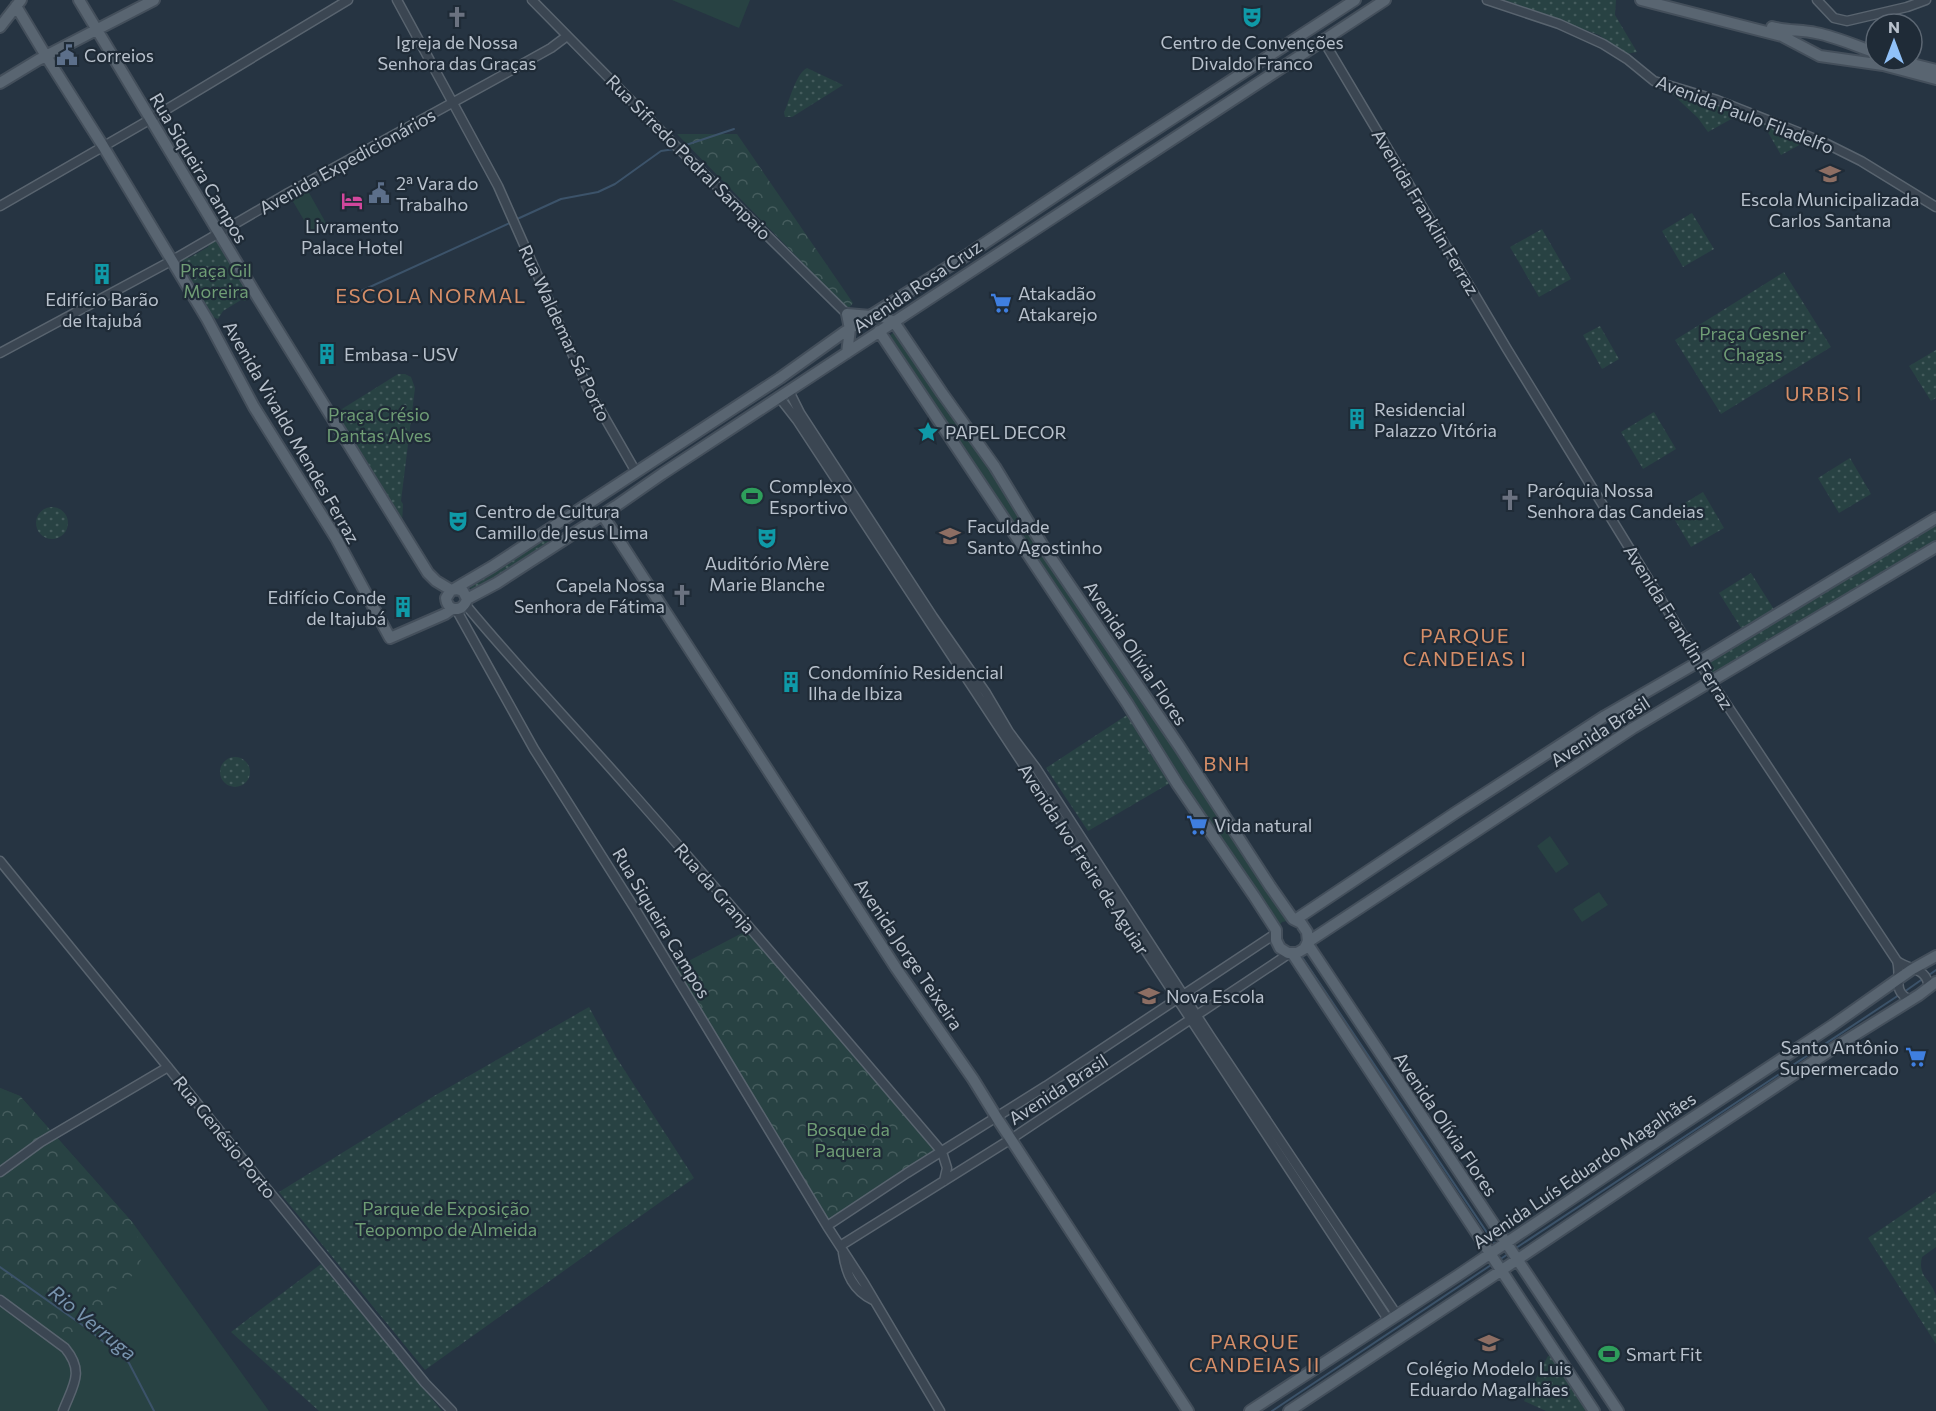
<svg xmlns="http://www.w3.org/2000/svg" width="1936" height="1411" font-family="Commissioner,sans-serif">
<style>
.grass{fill:#284243}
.forest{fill:url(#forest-crowns)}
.park{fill:url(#park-dots)}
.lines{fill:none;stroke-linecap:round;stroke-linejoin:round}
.stream{stroke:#3c536a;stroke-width:2}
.minor-casing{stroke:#59646f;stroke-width:11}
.major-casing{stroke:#444f5b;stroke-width:14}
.minor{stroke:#3b4652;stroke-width:8}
.major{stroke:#596571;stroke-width:10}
.labels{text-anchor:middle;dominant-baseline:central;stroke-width:4.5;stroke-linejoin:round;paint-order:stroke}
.poi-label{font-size:18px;fill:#b8c1cc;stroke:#1f2b37;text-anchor:start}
.street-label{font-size:18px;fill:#b8c1cc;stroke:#1f2b37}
.park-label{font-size:18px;fill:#6f9d75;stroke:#1f2b37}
.neighbourhood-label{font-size:20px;letter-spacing:1.5px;fill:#d68e68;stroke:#1f2b37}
.water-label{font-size:20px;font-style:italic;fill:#7894ae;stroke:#1f2b37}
</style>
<defs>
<pattern id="forest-crowns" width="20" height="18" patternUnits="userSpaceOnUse" patternTransform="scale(1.5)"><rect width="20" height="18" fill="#284243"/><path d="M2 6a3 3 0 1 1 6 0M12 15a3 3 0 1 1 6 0" fill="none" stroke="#455c5d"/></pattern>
<pattern id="park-dots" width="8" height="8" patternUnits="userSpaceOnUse" patternTransform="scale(1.5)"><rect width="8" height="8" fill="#284243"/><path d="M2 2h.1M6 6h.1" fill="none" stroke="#455c5d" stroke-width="1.8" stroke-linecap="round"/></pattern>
</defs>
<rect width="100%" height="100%" fill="#263442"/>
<!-- grass -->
<path class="grass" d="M672,0H750L739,28Z
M308,191L326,223L311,232L292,200Z
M896,330H900L1293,920L1282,922L1275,931L887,338Z
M1550,836L1569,864L1556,873L1537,846Z
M1599,892L1608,905L1582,922L1573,909Z
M0,1088L20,1096L133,1223L269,1411H0Z"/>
<!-- forest -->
<path class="forest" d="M737,134L853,303L848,309L677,134Z
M746,931L936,1151L830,1224L675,968Z
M0,1088L20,1096L133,1223L142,1252L139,1270L110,1294L97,1317L78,1337L58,1331L0,1291Z"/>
<!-- park -->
<path class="park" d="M1505,0H1616L1615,15L1637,52L1626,54L1599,35Z
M807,68L843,85L792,117H785L784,113C789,102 796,73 807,68Z
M1667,89L1742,113L1708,132L1698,118Z
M1762,122L1805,142L1781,155Z
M1692,213L1714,249L1683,267L1662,231Z
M1542,229L1571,279L1539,297L1510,247Z
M218,239L222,246L221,249L245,287L250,289L249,297L245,301L241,300L223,311L218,319L210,316L207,312L208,309L185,271L180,270L179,265L180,259L185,256L189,258L208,247L210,242Z
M1784,272L1831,347L1721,414L1675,340Z
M1600,326L1619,359L1602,369L1583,335Z
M1936,350V398L1931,401L1909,366Z
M398,374H405L411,377L415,388L401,501L403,504L402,525L334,414Z
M1654,412L1676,449L1643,469L1621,432Z
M1850,458L1871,494L1839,513L1818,478Z
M1703,492L1724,528L1691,547L1670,512Z
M36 523a16 16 0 1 1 32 0a16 16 0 1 1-32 0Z
M1936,523V541L1714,674L1705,664Z
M552,530L557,539L472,593L471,589L466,583Z
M1751,573L1775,611L1743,631L1719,593Z
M1127,715L1170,783L1088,831L1046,768Z
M220 772a15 15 0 1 1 30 0a15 15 0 1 1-30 0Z
M589,1007L616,1057L694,1178L425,1370L279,1192L434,1096Z
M1936,1192V1247L1922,1257C1917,1277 1932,1280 1936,1296C1936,1306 1936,1333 1936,1344L1868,1238Z
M321,1264L442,1411H319L231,1332Z
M1552,1355L1590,1411H1546L1524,1401L1548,1356Z"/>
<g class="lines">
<!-- stream -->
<path class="stream" d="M680,147L734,129
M515,220L561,199L598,192L615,184L661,151L675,149
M361,291L510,223
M1302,957L1494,1243
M1929,975L1936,970
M1904,992L1924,978
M1516,1248L1899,995
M1499,1260L1508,1254
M0,1267L88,1329L129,1363L154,1411
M1272,1411L1491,1265"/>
<defs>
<path id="minor" d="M397,0L498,186L587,387L636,472
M532,0L674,144L847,314
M1487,0L1559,24L1603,44L1627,59L1654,81L1717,100L1823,142L1861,161L1936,207
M1817,0L1834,18L1847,21L1907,7L1926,0
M1323,40L1507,349L1711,681L1897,961C1902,978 1891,992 1911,1000
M0,206L144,123L348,0
M0,353L171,261L288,193L492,81L551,48L567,36
M789,391L800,413L933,617L986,693L1009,732L1036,768L1210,1036L1397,1315
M779,397L797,420L879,545L1389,1321
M465,604C517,667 574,726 628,788C734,908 838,1030 942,1152L947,1168L944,1181
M456,609L534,749L637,912L827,1226L864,1283L940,1411
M0,861L373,1319L425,1383L452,1411
M1897,961C1911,971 1927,967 1929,988
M0,1172L41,1142L168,1067
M827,1226L907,1173L1046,1086L1275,934
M840,1246L1011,1139L1290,953
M843,1253C846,1274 853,1290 873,1300
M0,1300L65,1348C85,1372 73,1385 63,1411"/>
<path id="major" d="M79,0L258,298L428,573L436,581L451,590
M1641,0L1782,36L1820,56L1883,65L1936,79
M16,6L46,56L103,146L207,319L254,407L336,538L390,638L445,614L452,609
M0,27L21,0
M1772,27C1787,31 1801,30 1816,33C1837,37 1856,46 1876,53
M1896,60L1936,70
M0,83L38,60L154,0
M894,322L942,393L995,467L1043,546L1179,746L1270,886L1293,919L1301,923L1307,932L1308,942
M879,331L1127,703L1178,785L1254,896L1276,930V940L1280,948L1288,953H1297L1304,949L1308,942L1633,728L1936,547
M847,353L850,329L847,314L883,317L894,322
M602,514L896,968L973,1079L997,1118L1188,1411
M454,589L493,566L780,378L843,333L967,255L1115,156L1355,0
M467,599L463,591L457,589L451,590L446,598C447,612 463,613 467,599L497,583L616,506L662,474L1385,0
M1295,920L1455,813L1605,716L1700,661L1936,518
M1307,943L1618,1411
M1292,953L1594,1411
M1250,1411L1457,1276L1668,1134L1833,1025L1911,970L1936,956
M1289,1411L1490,1278L1680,1150L1837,1046L1919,995L1936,982"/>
</defs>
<!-- minor casing -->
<use href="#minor" class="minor-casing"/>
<!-- major casing -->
<use href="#major" class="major-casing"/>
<!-- minor -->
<use href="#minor" class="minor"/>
<!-- major -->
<use href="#major" class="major"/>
</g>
<!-- icons -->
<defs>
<symbol id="church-bare" viewBox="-9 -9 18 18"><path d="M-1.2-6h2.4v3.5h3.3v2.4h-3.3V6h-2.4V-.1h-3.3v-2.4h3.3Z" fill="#6b7280" stroke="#1f2b37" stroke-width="2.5" paint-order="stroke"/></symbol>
<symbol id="theatre-bare" viewBox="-9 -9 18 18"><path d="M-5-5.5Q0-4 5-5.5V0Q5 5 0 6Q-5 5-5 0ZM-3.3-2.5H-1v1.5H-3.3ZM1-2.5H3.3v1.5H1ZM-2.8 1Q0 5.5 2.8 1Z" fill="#0f9aa8" stroke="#1f2b37" stroke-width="2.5" paint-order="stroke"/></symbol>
<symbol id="civic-bare" viewBox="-9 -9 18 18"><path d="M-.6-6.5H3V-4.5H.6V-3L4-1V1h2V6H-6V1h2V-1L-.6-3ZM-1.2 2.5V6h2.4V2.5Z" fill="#5c6f8a" stroke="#1f2b37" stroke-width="2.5" paint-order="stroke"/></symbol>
<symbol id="school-bare" viewBox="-9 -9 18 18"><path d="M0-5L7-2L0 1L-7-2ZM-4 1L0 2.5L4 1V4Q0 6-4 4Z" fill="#8d6e63" stroke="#1f2b37" stroke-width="2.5" paint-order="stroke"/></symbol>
<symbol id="hotel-bare" viewBox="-9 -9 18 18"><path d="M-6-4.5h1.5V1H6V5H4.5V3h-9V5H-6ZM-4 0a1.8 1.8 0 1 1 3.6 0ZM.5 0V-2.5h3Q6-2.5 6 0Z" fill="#d1479c" stroke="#1f2b37" stroke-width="2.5" paint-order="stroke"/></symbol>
<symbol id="building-bare" viewBox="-9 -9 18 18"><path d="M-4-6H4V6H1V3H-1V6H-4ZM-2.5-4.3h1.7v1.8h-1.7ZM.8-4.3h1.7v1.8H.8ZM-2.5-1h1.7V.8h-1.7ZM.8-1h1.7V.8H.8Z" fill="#0f9aa8" stroke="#1f2b37" stroke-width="2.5" paint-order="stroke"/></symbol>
<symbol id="supermarket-bare" viewBox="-9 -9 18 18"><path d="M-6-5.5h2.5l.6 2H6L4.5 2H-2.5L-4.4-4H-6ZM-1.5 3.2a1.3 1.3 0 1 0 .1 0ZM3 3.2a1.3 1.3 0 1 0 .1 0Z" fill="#3f7fe0" stroke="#1f2b37" stroke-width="2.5" paint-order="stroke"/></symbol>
<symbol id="sight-bare" viewBox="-9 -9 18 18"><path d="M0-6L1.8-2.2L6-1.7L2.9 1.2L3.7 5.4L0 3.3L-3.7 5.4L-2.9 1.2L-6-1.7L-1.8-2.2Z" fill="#0f9aa8" stroke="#1f2b37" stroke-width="2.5" paint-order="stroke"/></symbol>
<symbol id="stadium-bare" viewBox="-9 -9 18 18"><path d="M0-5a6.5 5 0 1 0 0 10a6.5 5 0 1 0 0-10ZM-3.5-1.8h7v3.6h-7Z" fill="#2e9e5b" stroke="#1f2b37" stroke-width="2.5" paint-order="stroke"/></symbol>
<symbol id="university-bare" viewBox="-9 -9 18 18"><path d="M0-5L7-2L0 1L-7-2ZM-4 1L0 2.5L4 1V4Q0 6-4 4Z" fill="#8d6e63" stroke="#1f2b37" stroke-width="2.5" paint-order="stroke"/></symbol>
</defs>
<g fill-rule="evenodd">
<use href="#church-bare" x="442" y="2" width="30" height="30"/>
<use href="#theatre-bare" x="1237" y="2" width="30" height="30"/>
<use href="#civic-bare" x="52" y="40" width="30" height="30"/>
<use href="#school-bare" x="1815" y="159" width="30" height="30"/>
<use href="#civic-bare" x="364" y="178" width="30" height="30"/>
<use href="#hotel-bare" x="337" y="186" width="30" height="30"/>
<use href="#building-bare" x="87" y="259" width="30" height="30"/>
<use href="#supermarket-bare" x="986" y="288" width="30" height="30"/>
<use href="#building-bare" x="312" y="339" width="30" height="30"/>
<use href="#building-bare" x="1342" y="404" width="30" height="30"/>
<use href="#sight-bare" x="913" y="417" width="30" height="30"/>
<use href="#stadium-bare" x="737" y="481" width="30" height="30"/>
<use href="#church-bare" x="1495" y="485" width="30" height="30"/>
<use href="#theatre-bare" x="443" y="506" width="30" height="30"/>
<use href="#university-bare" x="935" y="521" width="30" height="30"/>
<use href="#theatre-bare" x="752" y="523" width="30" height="30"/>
<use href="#church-bare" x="667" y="580" width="30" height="30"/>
<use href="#building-bare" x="388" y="592" width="30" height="30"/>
<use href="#building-bare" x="776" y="667" width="30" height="30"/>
<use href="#supermarket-bare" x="1182" y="810" width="30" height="30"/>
<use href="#school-bare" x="1134" y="981" width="30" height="30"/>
<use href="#supermarket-bare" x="1901" y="1042" width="30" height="30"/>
<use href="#school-bare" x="1474" y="1328" width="30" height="30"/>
<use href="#stadium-bare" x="1594" y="1339" width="30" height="30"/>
</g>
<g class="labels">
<!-- poi labels -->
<g class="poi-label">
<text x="457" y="42" text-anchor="middle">Igreja de Nossa<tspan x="457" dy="21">Senhora das Graças</tspan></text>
<text x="1252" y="42" text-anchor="middle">Centro de Convenções<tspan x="1252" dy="21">Divaldo Franco</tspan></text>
<text x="84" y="55">Correios</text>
<text x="396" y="183">2ª Vara do<tspan x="396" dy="21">Trabalho</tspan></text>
<text x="1830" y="199" text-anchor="middle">Escola Municipalizada<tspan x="1830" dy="21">Carlos Santana</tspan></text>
<text x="352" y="226" text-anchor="middle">Livramento<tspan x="352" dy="21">Palace Hotel</tspan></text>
<text x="1018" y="293">Atakadão<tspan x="1018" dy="21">Atakarejo</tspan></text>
<text x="102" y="299" text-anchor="middle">Edifício Barão<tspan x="102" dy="21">de Itajubá</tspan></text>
<text x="344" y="354">Embasa - USV</text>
<text x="1374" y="409">Residencial<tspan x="1374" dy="21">Palazzo Vitória</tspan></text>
<text x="945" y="432">PAPEL DECOR</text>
<text x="769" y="486">Complexo<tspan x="769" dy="21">Esportivo</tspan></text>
<text x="1527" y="490">Paróquia Nossa<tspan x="1527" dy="21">Senhora das Candeias</tspan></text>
<text x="475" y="511">Centro de Cultura<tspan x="475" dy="21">Camillo de Jesus Lima</tspan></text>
<text x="967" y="526">Faculdade<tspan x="967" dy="21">Santo Agostinho</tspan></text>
<text x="767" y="563" text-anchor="middle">Auditório Mère<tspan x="767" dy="21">Marie Blanche</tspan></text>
<text x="665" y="585" text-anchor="end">Capela Nossa<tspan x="665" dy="21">Senhora de Fátima</tspan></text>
<text x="386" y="597" text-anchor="end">Edifício Conde<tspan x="386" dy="21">de Itajubá</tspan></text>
<text x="808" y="672">Condomínio Residencial<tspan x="808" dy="21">Ilha de Ibiza</tspan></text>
<text x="1214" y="825">Vida natural</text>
<text x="1166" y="996">Nova Escola</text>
<text x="1899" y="1047" text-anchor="end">Santo Antônio<tspan x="1899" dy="21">Supermercado</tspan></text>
<text x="1626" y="1354">Smart Fit</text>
<text x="1489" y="1368" text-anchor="middle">Colégio Modelo Luis<tspan x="1489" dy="21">Eduardo Magalhães</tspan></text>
</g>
<!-- street labels -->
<g class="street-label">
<text transform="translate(1745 114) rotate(21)">Avenida Paulo Filadelfo</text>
<text transform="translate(689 157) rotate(45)">Rua Sifredo Pedral Sampaio</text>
<text transform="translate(347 161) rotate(-29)">Avenida Expedicionários</text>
<text transform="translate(199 168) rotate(59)">Rua Siqueira Campos</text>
<text transform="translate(1426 212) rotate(59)">Avenida Franklin Ferraz</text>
<text transform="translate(917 286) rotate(-34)">Avenida Rosa Cruz</text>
<text transform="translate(565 333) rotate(65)">Rua Waldemar Sá Porto</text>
<text transform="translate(292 432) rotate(60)">Avenida Vivaldo Mendes Ferraz</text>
<text transform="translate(1679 627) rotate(58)">Avenida Franklin Ferraz</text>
<text transform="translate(1136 653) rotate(56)">Avenida Olívia Flores</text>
<text transform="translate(1600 731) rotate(-33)">Avenida Brasil</text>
<text transform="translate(1084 859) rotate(57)">Avenida Ivo Freire de Aguiar</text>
<text transform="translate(715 888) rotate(49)">Rua da Granja</text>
<text transform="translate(662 923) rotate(59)">Rua Siqueira Campos</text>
<text transform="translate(909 954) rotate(56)">Avenida Jorge Teixeira</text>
<text transform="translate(1058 1089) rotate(-33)">Avenida Brasil</text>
<text transform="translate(1446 1124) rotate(56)">Avenida Olívia Flores</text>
<text transform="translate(225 1137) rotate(51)">Rua Genésio Porto</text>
<text transform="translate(1584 1170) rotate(-34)">Avenida Luís Eduardo Magalhães</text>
</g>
<!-- park labels -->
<g class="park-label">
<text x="216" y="270">Praça Gil<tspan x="216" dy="21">Moreira</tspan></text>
<text x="1753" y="333">Praça Gesner<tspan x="1753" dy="21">Chagas</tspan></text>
<text x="379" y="414">Praça Crésio<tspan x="379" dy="21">Dantas Alves</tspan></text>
<text x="848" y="1129">Bosque da<tspan x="848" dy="21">Paquera</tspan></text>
<text x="446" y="1208">Parque de Exposição<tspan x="446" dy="21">Teopompo de Almeida</tspan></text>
</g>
<!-- neighbourhood labels -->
<g class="neighbourhood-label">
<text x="431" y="295">ESCOLA NORMAL</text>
<text x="1824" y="393">URBIS I</text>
<text x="1465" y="635">PARQUE<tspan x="1465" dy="23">CANDEIAS I</tspan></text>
<text x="1227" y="763">BNH</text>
<text x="1255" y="1341">PARQUE<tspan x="1255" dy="23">CANDEIAS II</tspan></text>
</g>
<!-- water labels -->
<g class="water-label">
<text transform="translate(93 1322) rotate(39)">Rio Verruga</text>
</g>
</g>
<!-- north arrow -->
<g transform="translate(1894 42)"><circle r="28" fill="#1f2b37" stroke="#5c6773" stroke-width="1.5"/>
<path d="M0-4.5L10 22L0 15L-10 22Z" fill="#90c1f8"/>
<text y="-9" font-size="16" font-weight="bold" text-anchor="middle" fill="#b8c1cc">N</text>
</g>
</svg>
